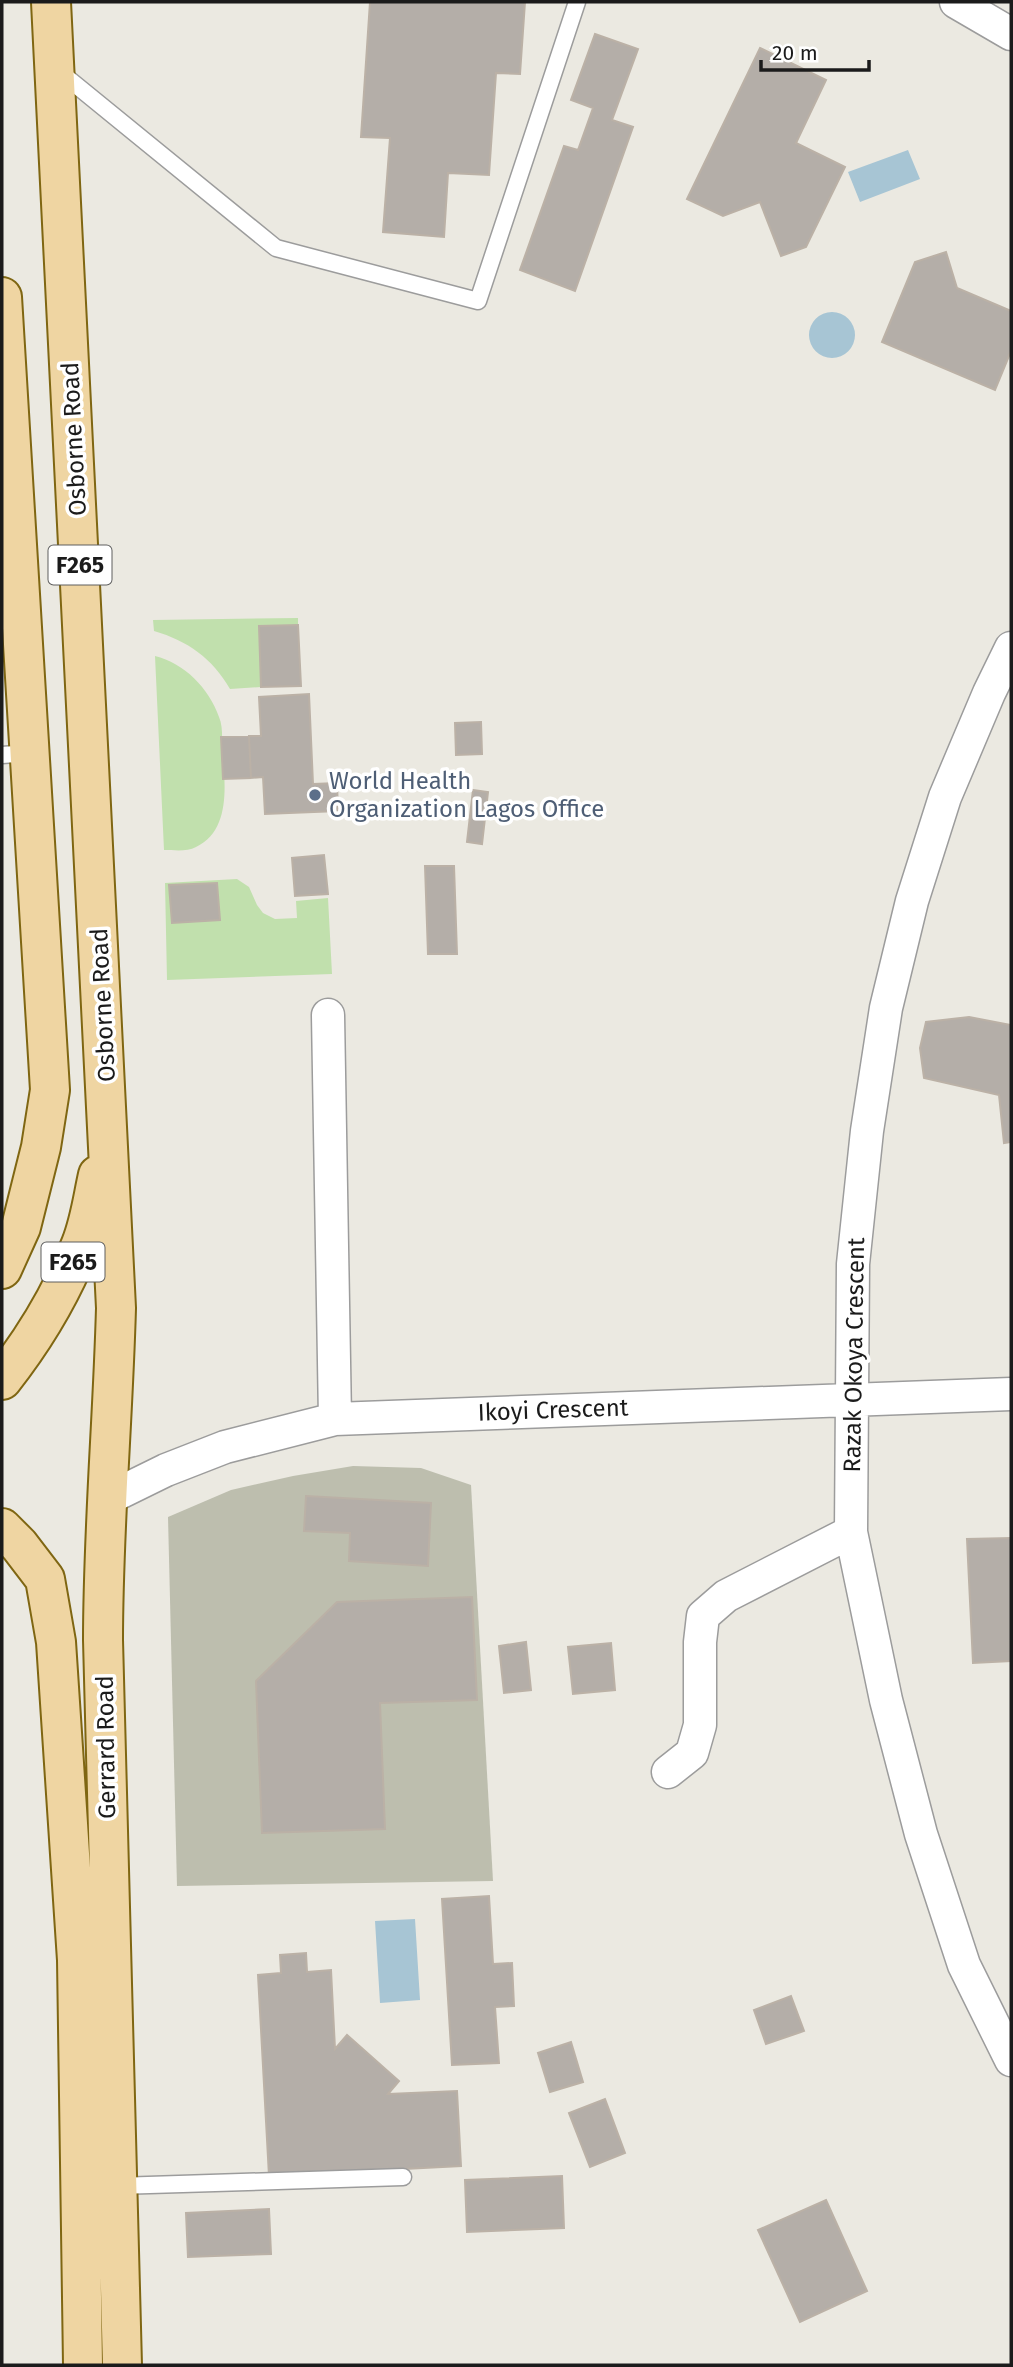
<svg xmlns="http://www.w3.org/2000/svg" width="1013" height="2367" font-family="'Fira Sans',sans-serif">
<style>
.construction{fill:#bdbeae}
.grass{fill:#c1e0ad}
.water{fill:#a7c5d4}
.building{fill:#b4aea8;stroke:#bbb1a6;stroke-width:2}
.lines{fill:none;stroke-linecap:round;stroke-linejoin:round}
.service-casing{stroke:#9c9c9c;stroke-width:19}
.minor-casing{stroke:#9c9c9c;stroke-width:35}
.primary-casing{stroke:#7f6612;stroke-width:42}
.service{stroke:#fff;stroke-width:16}
.minor{stroke:#fff;stroke-width:32}
.primary{stroke:#efd5a2;stroke-width:38}
.service-dot{fill:#5c6f8a;stroke:#fff;stroke-width:2.5}
.labels{text-anchor:middle;dominant-baseline:central;stroke-width:7;stroke-linejoin:round;paint-order:stroke}
.shield{fill:#fff;stroke:#5f5f5f;stroke-width:2}
.shield-label{font-size:23px;font-weight:bold;fill:#1b1b1b}
.street-label{font-size:24px;fill:#1b1b1b;stroke:#fff}
.service-label{font-size:24px;fill:#4e5e75;stroke:#fff;text-anchor:start}
</style>
<rect width="100%" height="100%" fill="#ebe9e1"/>
<!-- construction -->
<path class="construction" d="M353,1466L421,1468L471,1485L493,1881L177,1886L168,1517L231,1490L293,1476Z"/>
<!-- grass -->
<path class="grass" d="M298,618V625L259,626L261,687L230,689C212,658 188,641 154,631L153,620Z
M155,656C184,663 209,688 219,717C223,726 222,739 222,749C225,781 232,830 196,847C187,852 174,850 164,850Z
M237,879L249,887L257,905L263,913L275,919L297,918L296,901L328,898L332,974L167,980L165,883Z"/>
<!-- water -->
<path class="water" d="M908,150L920,179L860,202L848,172Z
M809 335a23 23 0 1 1 46 0a23 23 0 1 1-46 0Z
M415,1919L420,2000L380,2003L375,1921Z"/>
<!-- building -->
<path class="building" d="M370,2H525L520,74L496,73L489,175L448,173L444,237L383,232L390,138L361,137Z
M595,34L638,49L612,120L633,127L575,291L520,270L564,146L578,150L593,108L571,100Z
M760,48L826,80L796,143L845,167L806,247L781,256L760,202L723,216L687,199Z
M946,252L957,288L1011,311V351L995,390L882,342L915,262Z
M298,625L301,686L261,687L259,626Z
M309,694L313,784L337,783L338,811L265,814L263,777L251,778L249,736H261L259,697Z
M481,722L482,754L456,755L455,723Z
M249,736L251,778L223,779L221,737Z
M473,790L488,792L482,844L467,842Z
M324,855L328,894L295,896L292,858Z
M425,866H454L457,954H428Z
M217,883L220,920L172,923L169,885Z
M969,1017L1011,1025V1142L1004,1143L999,1095L924,1078L920,1048L926,1022Z
M306,1496L431,1503L428,1566L349,1561L350,1533L304,1531Z
M1011,1538V1661L973,1663L967,1539Z
M472,1597L477,1700L380,1703L385,1829L262,1833L256,1681L337,1602Z
M526,1642L531,1690L504,1693L499,1646Z
M611,1643L615,1690L573,1694L568,1647Z
M489,1896L493,1964L512,1963L514,2006L495,2007L499,2063L452,2065L442,1899Z
M306,1953L307,1972L331,1970L335,2049L347,2035L399,2081L388,2094L457,2091L461,2166L269,2176L258,1975L281,1973L280,1955Z
M791,1996L804,2031L766,2044L754,2010Z
M571,2042L583,2082L550,2092L538,2053Z
M605,2099L625,2153L590,2167L569,2113Z
M562,2176L564,2228L467,2232L465,2180Z
M826,2200L867,2291L800,2322L758,2230Z
M269,2209L271,2254L188,2257L186,2213Z"/>
<g class="lines">
<defs>
<path id="service" d="M60,72L276,248L478,301L577,2
M2,755L29,753
M117,2186L403,2177"/>
<path id="minor" d="M956,2L1011,34
M1011,648L989,693L945,797L912,901L886,1008L867,1131L853,1264L851,1532L886,1700L921,1834L964,1965L1011,2060
M328,1015L335,1419
M109,1498L166,1470L225,1447L335,1419L1011,1394
M668,1772L692,1753L700,1725V1642L703,1616L726,1596L851,1532"/>
<path id="primary" d="M51,2L116,1308C113,1418 103,1529 103,1640L122,2365
M2,297L50,1090L41,1147L21,1227L2,1269
M2,1380C35,1338 62,1293 81,1244C90,1222 93,1197 98,1175
M2,1528L19,1545L45,1579L56,1642L77,1960L83,2365"/>
</defs>
<!-- service casing -->
<use href="#service" class="service-casing"/>
<!-- minor casing -->
<use href="#minor" class="minor-casing"/>
<!-- primary casing -->
<use href="#primary" class="primary-casing"/>
<!-- service -->
<use href="#service" class="service"/>
<!-- minor -->
<use href="#minor" class="minor"/>
<!-- primary -->
<use href="#primary" class="primary"/>
</g>
<!-- markers -->
<circle class="service-dot" cx="315" cy="795" r="7"/>
<g class="labels">
<!-- shield labels -->
<g class="shield">
<rect x="48.5" y="545.5" width="63" height="39" rx="5"/>
<rect x="41.5" y="1242.5" width="63" height="39" rx="5"/>
</g>
<g class="shield-label">
<text x="80" y="565">F265</text>
<text x="73" y="1262">F265</text>
</g>
<!-- street labels -->
<g class="street-label">
<text transform="translate(74 439) rotate(-93)">Osborne Road</text>
<text transform="translate(103 1005) rotate(-93)">Osborne Road</text>
<text transform="translate(854 1355) rotate(-89)">Razak Okoya Crescent</text>
<text transform="translate(553 1410) rotate(-2)">Ikoyi Crescent</text>
<text transform="translate(106 1747) rotate(-91)">Gerrard Road</text>
</g>
<!-- service labels -->
<g class="service-label">
<text x="329" y="781">World Health<tspan x="329" dy="28">Organization Lagos Office</tspan></text>
</g>
</g>
<!-- border -->
<rect width="1013" height="2367" fill="none" stroke="#1b1b1b" stroke-width="7"/>
<!-- scale -->
<path d="M761 60v10h108v-10" fill="none" stroke="#1b1b1b" stroke-width="3.5"/>
<text x="772" y="60" font-size="21" fill="#1b1b1b" stroke="#ffffff" stroke-width="5" paint-order="stroke">20 m</text>
</svg>
